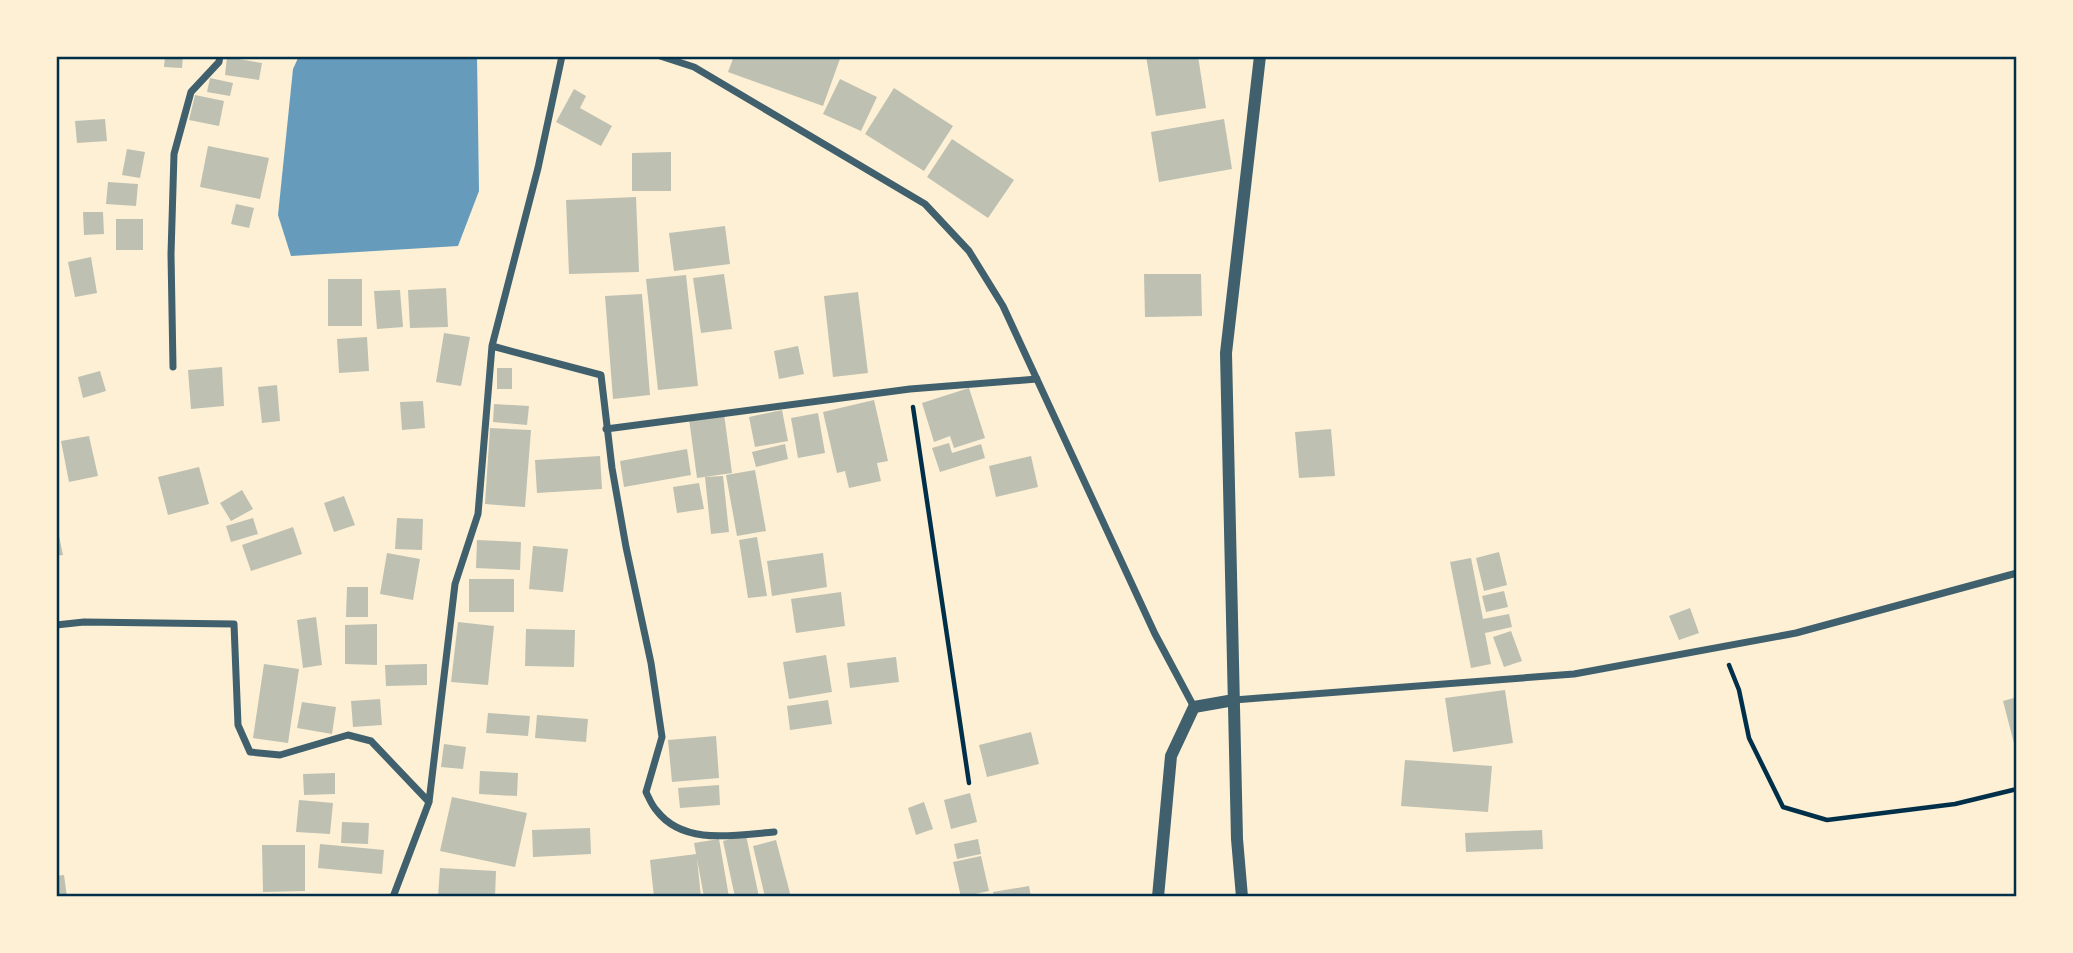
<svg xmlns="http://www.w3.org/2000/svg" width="2073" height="953" font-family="Roboto,sans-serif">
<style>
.water{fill:#669bbc}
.building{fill:#bec0b2}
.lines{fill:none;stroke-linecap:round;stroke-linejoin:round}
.path{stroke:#003049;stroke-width:4.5}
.minor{stroke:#3f606c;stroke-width:7}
.tertiary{stroke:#3f606c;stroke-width:12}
.neatline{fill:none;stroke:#003049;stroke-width:2.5}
</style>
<rect width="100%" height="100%" fill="#fdf0d5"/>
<!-- water -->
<path class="water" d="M299,56H477L479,191L458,246L291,256L278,215L293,69Z"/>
<!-- building -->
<path class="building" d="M165,56H183L182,68L164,67Z
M734,56H841L823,106L728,72Z
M1146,56H1198L1206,108L1156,116Z
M227,57L262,63L259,80L225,75Z
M210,78L233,83L230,96L207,92Z
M840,79L877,97L861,131L823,114Z
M894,88L953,126L924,171L865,134Z
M574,89L586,96L580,108L612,126L601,146L556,122Z
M195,95L224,101L219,126L189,120Z
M105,119L107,141L77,143L75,121Z
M1224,119L1232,169L1159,182L1151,132Z
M952,139L1014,180L988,218L927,177Z
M208,146L269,158L260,199L200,187Z
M127,149L145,152L140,178L122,175Z
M671,152V191H632V153Z
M108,182L138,184L136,206L106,204Z
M636,197L639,272L569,274L566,200Z
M236,204L254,208L249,228L231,224Z
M83,212H103L104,234L84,235Z
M116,219H143V250H116Z
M725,226L730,264L674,271L669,233Z
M91,257L97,293L75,297L68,262Z
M724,274L732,329L701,333L693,278Z
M1144,274H1201L1202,316L1145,317Z
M686,275L698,386L658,390L646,279Z
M328,279H362V326H328Z
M446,288L448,327L410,328L408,290Z
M400,290L403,327L377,329L374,291Z
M858,292L868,373L833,377L824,296Z
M642,294L650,395L613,399L605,296Z
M444,333L470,337L461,386L436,382Z
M367,337L369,371L339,373L337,339Z
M798,346L804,374L779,379L774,351Z
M222,367L224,406L191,409L188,370Z
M497,368H512V389H497Z
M100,371L106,391L83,398L78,377Z
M277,385L280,421L262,423L258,387Z
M969,388L985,438L954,448L950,436L934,442L922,403Z
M874,400L888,461L877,463L881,481L849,488L845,471L837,473L823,412Z
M423,401L425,428L402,430L400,402Z
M494,404L529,406L527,425L493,422Z
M782,410L788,441L755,447L749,417Z
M818,413L825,453L798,458L791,418Z
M724,414L732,473L697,478L689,419Z
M490,428L531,430L525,507L485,504Z
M1331,429L1335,476L1299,478L1295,432Z
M89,436L98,476L69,482L61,441Z
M949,443L952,453L981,444L985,458L940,472L932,448Z
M785,444L788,459L756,467L752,452Z
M687,449L691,475L624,487L620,461Z
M600,456L602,489L537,493L535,460Z
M1031,456L1038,487L996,497L989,466Z
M199,467L209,504L168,515L158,477Z
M755,470L766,531L737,536L726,475Z
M723,476L729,532L711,534L705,477Z
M699,483L704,509L677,513L673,487Z
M242,490L253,509L231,521L220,503Z
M344,496L355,525L334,532L324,503Z
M253,518L258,534L231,542L226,526Z
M397,518L423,519L422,550L395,549Z
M56,522L63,555L56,556Z
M293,527L302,554L251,571L242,545Z
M757,537L767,596L748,598L739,540Z
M477,540L521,542L520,570L476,568Z
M533,546L568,549L563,592L529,589Z
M1499,552L1507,585L1484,591L1476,558Z
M387,553L420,559L413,600L380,594Z
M823,553L827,587L772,596L767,561Z
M1471,558L1483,619L1509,614L1512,627L1485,633L1491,664L1471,668L1450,562Z
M469,579H514V612H469Z
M347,587H368V617H346Z
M1504,591L1508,607L1486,612L1482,596Z
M841,592L845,626L796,633L791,599Z
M1690,608L1699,633L1679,640L1669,616Z
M316,617L322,665L303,668L297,620Z
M458,622L494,626L488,685L451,682Z
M377,624V665L345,664V625Z
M526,629L575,630L574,667L525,666Z
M1511,631L1522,661L1504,667L1493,637Z
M826,655L832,692L789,699L783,662Z
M896,657L899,682L850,688L847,663Z
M264,664L299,669L288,743L253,738Z
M427,664V685L386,686L385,665Z
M1505,690L1513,743L1453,752L1445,698Z
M2017,697V751H2016L2003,701Z
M380,699L382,725L353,727L351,701Z
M828,700L832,724L790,730L787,706Z
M302,702L336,707L332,734L297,728Z
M488,713L530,716L528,736L486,733Z
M537,715L588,719L586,742L535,738Z
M1031,732L1039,764L987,777L979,745Z
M716,736L719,778L672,782L668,740Z
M444,744L466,747L463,769L441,767Z
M1405,760L1492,766L1488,812L1401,806Z
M480,771L518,773L517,796L479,794Z
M335,773V794L304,795L303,774Z
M719,785L720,805L680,808L678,788Z
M970,793L977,822L951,829L944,800Z
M452,797L527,813L515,867L440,851Z
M299,800L333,803L330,834L296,832Z
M924,802L933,829L916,835L908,808Z
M342,822L369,823L368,844L341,843Z
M590,828L591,854L533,857L532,830Z
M1542,830L1543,849L1466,852L1465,833Z
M746,835L759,897H735L723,841Z
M719,839L729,897H704L697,859L701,897H654L650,860L696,854L694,843Z
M978,839L981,854L957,859L954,844Z
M776,840L791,897H765L753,846Z
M320,844L384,850L382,874L318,868Z
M262,845H305V891L263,892Z
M981,856L989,891L961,897L953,862Z
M440,868L496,871L495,897H438Z
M64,875L67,897H56V876Z
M1029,886L1031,897H994L993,892Z"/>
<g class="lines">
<!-- path -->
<path class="path" d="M913,407L969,783
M1729,665L1739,690L1749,738L1783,807L1827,820L1955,804L2017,789"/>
<!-- minor -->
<path class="minor" d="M660,56L694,67L925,204L969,251L1003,306L1155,634L1194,707
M492,346L601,375L612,468L626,547L651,663L662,737L646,792C649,798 652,806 657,811C684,846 736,835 774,832
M173,367L171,254L174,154L191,92L219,62L220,56
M606,429L910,389L1037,379
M56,625L84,622L234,624L238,725L250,752L280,755L348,735L371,741L429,802
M1234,700L1574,674L1796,633L2017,573
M393,897L429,802L455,584L478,514L492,346L538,168L562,56"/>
<!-- tertiary -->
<path class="tertiary" d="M1158,897L1171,756L1194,707L1234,700
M1242,897L1237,839L1226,353L1260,56"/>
</g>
<!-- border -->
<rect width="2073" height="953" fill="none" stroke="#fdf0d5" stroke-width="116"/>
<rect x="58" y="58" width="1957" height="837" class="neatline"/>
</svg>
